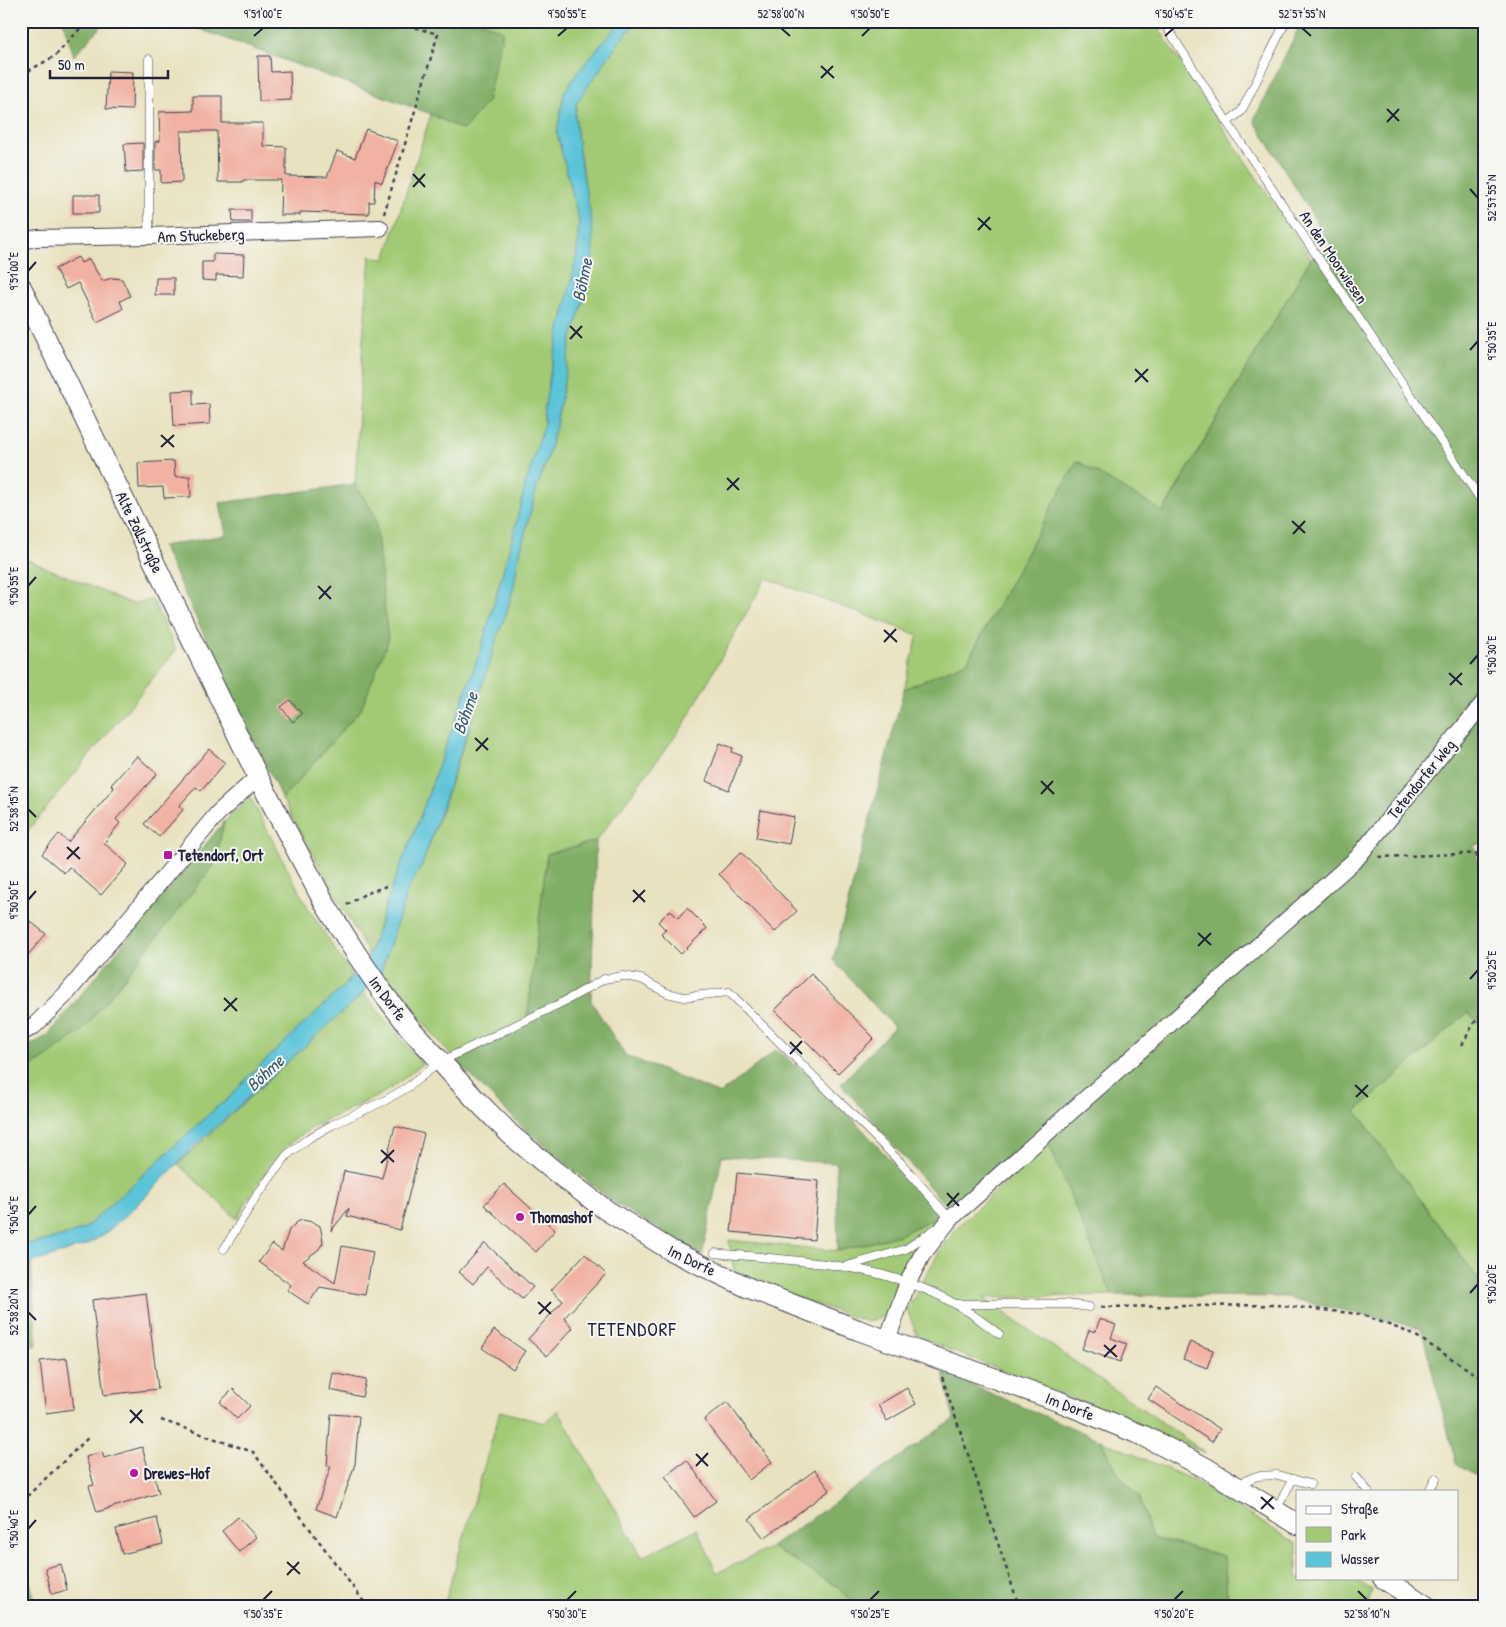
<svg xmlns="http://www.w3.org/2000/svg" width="1506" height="1627" font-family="'Patrick Hand',sans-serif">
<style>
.green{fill:#a2ca75;stroke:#627658}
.forest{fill:#81ae66;stroke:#526850}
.water{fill:#5cc4d9;stroke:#3f738a}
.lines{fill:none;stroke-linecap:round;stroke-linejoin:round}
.stream{stroke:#5cc4d9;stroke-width:4.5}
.building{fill:#f1b1a3}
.service-casing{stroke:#403f4f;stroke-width:9}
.minor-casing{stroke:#403f4f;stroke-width:18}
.tertiary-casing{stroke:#403f4f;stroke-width:22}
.path{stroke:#403f4f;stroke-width:2.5;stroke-dasharray:4 4;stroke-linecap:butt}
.service{stroke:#fff;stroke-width:8}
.minor{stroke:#fff;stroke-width:16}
.tertiary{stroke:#fff;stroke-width:20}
.ticks{fill:none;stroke:#22223b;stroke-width:2}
.poi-dot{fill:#b5179e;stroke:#f6f6f2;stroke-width:2}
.labels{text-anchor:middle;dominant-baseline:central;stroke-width:4;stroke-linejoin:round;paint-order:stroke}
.street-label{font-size:16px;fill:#22223b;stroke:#f6f6f2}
.poi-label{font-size:16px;font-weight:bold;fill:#22223b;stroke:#f6f6f2;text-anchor:start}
.water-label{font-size:18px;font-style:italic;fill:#365b72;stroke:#f6f6f2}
.quarter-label{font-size:19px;letter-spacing:1px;fill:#22223b;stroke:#f6f6f2}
.neatline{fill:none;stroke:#22223b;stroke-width:2}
.ticks-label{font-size:12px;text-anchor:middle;fill:#22223b}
</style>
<rect width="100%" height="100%" fill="#f6f6f2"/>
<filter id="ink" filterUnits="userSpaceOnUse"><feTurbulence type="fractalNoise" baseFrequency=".02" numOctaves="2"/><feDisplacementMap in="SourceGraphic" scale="10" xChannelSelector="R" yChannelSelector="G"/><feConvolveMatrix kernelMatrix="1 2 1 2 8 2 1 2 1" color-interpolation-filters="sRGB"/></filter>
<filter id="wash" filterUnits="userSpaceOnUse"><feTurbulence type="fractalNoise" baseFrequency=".0096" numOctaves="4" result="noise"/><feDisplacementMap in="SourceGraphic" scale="20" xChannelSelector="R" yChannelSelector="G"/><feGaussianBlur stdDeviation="1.12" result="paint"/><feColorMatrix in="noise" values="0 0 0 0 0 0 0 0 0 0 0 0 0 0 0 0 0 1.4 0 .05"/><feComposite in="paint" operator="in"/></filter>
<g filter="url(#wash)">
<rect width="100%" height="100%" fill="#e9e2c0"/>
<!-- green -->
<path class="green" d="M479,21H621L577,73L564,93L557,133L579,220L577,254L572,279L551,369L545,406L544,425L526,483L513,536L482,646L419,820L392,887L369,955L282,799L361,709L375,515L355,484L363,339L370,256L385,259L431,114L463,130Z
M637,21H1154L1231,140L1311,258L1162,513L1077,461L967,662L904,689L918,635L766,578L683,726L596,841L547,854L527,1021L493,1036L455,1060L381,972L408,889L422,865L443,806L473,716L497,637L506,614L514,586L517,564L535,494L548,455L556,426L571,341L578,316L584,177L579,152L575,114L577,102L619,42Z
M21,557L132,604L152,599L176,650L21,839Z
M250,797L307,906L352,976L345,985L250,1075L226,1101L218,1106L84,1229L61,1237L21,1246V1070L41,1061L214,865L224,822Z
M363,992L422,1064C409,1074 396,1086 381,1094C349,1112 307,1123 282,1152C264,1172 250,1196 237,1219L178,1164Z
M1468,1012L1485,1029V1289L1356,1111Z
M1049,1142L1112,1295L983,1298L1206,1453L918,1337L907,1310L939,1252L959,1225Z
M940,1215L904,1263L891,1307L883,1317L867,1322L753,1282L734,1273L729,1240L838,1251L899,1235Z
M558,1410L642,1557L697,1529L717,1573L771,1547L836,1586L856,1606H444L500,1411L544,1423Z
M1101,1440L1195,1481L1297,1544V1578H1352L1372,1590L1367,1606H1226L1228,1603L1224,1556L1152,1538L1139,1496L1119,1475Z"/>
<!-- forest -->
<path class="forest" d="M63,21H106L74,56Z
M178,21H479L503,31L487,102L463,130L431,114Z
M1302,21H1485V843L1474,845L1485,889V1029L1468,1012L1356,1111L1485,1289V1481L1456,1463L1421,1328L1285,1297L1112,1295L1043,1130L951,1212L841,1084L894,1027L833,960L904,689L967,662L1077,461L1163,512L1311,258L1332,247L1254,120Z
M355,484L375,515L388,641L361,709L282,799L162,546L226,535L220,503Z
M224,822L214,865L83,1030L41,1061L21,1070V1050L47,1036Z
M596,841L591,1001L625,1055L720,1094L776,1050L822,1085L940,1215L899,1235L838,1251L836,1163L722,1156L702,1256L610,1200L520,1125L455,1060L493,1036L527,1021L547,854Z
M31,1263L37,1345L21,1349V1264Z
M943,1373L1101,1440L1119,1475L1139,1496L1152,1538L1224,1556L1228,1603L1226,1606H856L836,1586L771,1547L954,1419Z
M21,1553L37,1606H21Z"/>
<!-- water -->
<path class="water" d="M621,21H637L619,42L577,102L575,114L579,152L590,213L593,237V256L589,283L571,341L556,426L548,455L535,494L517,564L514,586L506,614L497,637L473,716L422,865L408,889L381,972L359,997L196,1145L141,1201L107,1232L89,1244L31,1263L21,1264V1246L61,1237L84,1229L218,1106L226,1101L250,1075L345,985L369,955L392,887L419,820L482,646L513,536L526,483L544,425L545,406L551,369L572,279L577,254L579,220L557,133L564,93L577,73Z"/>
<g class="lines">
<!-- stream -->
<path class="stream" d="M809,24L811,21"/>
</g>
<g id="blocks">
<!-- building -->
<path class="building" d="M258,56H270L271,72L290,71L291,100L259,101Z
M108,71L133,72L132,110L106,109Z
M193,96H222V123H263V146L286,147V176L327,177L337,151L355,158L366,129L398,141L382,183L375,180L374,202H369V214L300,212V215H280L281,180H243V182H218L217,131H181L182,182L161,183V170H155V142L160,141L159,112L193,111Z
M143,143V171L126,172L124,144Z
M73,195H99V213H73Z
M232,210H251V222H233Z
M213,254L244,255L243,276L216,275V281L202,280V262H213Z
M78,257L81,263L89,259L102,281L112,278L122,279L130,296L120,301L123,309L97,322L78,283L66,289L55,269Z
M156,278H174V295H155Z
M193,390V405L209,404L210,424L174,426L172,391Z
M174,461L175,477L190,476L191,497L164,498L163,487L139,488L138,463Z
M290,700L302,714L293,722L281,707Z
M720,743L733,748L732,752L742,756L729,790L706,781Z
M209,749L225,763L201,791L196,787L179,806L183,810L159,837L144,824Z
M137,756L157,774L116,819L120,823L104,843L128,864L101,895L69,867L64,873L42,854L59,834L68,842L114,788L111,785Z
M761,810L794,817L789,844L756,838Z
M741,852L797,911L775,932L719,874Z
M687,908L707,928L681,954L661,934L666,930L658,922L670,910L678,918Z
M21,914L46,934L21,963Z
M811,974L874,1038L838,1073L775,1010Z
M395,1126L424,1134L400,1230L347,1216L349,1208L331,1231L344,1171L382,1178Z
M737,1173L819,1181L814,1240L731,1232Z
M504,1184L555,1230L536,1252L484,1205Z
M302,1220L313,1222L320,1226L322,1235L323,1243L318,1250L303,1261L335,1283L342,1246L373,1252L365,1295L320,1287L308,1304L287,1290L291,1285L259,1262L272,1244L282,1251L289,1230L297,1222Z
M485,1243L533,1287L522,1299L487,1267L473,1284L459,1272Z
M585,1254L606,1274L564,1318L573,1328L547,1356L528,1339L563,1301L551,1290Z
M146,1293L158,1389L104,1395L92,1300Z
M1100,1319L1116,1325L1111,1338L1127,1344L1120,1362L1082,1349L1089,1330L1095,1332Z
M494,1330L525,1351L513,1369L482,1348Z
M1190,1342L1213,1350L1207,1368L1183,1359Z
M67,1358L74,1409L46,1413L40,1361Z
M333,1373L366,1380L362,1397L330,1390Z
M1156,1387L1220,1429L1212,1442L1148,1399Z
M907,1388L916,1404L887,1421L878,1405Z
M233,1389L250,1406L237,1419L220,1402Z
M727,1402L772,1462L749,1480L704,1420Z
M331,1414L359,1416L355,1464L337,1517L316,1509L331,1466H327Z
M142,1447L148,1467L151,1466L159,1493L97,1512L89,1486L94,1485L86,1457L102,1452L104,1458Z
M687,1460L716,1501L694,1517L665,1476Z
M815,1470L830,1490L764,1538L749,1519Z
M238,1517L256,1537L239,1552L222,1531Z
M157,1518L163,1544L122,1554L116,1529Z
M61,1564L67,1590L52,1594L45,1568Z"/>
</g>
</g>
<g filter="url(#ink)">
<use href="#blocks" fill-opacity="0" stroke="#403f4f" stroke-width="1"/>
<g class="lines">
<defs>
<path id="service" d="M1163,21L1227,122L1485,506
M149,59V236
M1227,122L1241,112L1286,21
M224,1249L257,1195L287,1155L309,1138L332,1125L386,1100L408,1087L440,1062L565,1001L604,979L623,976L641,979L667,993L684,997L729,992L900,1162L950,1219L949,1220
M715,1253C796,1261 883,1262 955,1304C971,1312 985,1324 999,1334
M847,1266L906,1249L935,1229
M955,1304H1067L1089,1307
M1356,1477L1368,1491
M1238,1484L1257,1476L1278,1475L1310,1484
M1429,1491L1436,1478
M1276,1509L1293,1479"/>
<path id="minor" d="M21,241L37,238L149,236L380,228
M21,1033L34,1026L66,994L218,813L258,777
M887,1340L908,1282L922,1255L950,1219L1357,858L1485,701"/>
<path id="tertiary" d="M21,287L258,777L325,904L357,955L381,990L409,1027L474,1098L512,1136L553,1170L606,1210L672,1251L749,1288L789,1303L858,1330L1058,1401L1144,1436L1206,1468L1297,1524
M1383,1578L1426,1606"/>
</defs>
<!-- service casing -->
<use href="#service" class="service-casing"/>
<!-- minor casing -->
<use href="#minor" class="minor-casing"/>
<!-- tertiary casing -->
<use href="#tertiary" class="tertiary-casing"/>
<!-- path -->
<path class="path" d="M21,75L55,56L87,21
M384,214L438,34L391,21
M1476,854L1485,878
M1379,857L1485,853
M347,905L363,895L386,886
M1462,1045L1474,1023L1485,1010
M1101,1307L1276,1305L1360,1314L1413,1334L1485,1380
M942,1377L1019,1606
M161,1420L253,1452L367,1606
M21,1502L89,1437"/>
<!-- service -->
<use href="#service" class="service"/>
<!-- minor -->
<use href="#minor" class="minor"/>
<!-- tertiary -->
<use href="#tertiary" class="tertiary"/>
</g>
</g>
<!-- ticks -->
<path class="ticks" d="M781,28L790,36M1302,28L1311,36M254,36L263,28M558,36L567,28M862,36L870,28M1165,36L1174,28M821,66L834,78M821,78L833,66M1387,109L1399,121M1387,122L1399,109M413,174L425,187M413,187L425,174M1470,189L1478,198M978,218L991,230M978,230L990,217M28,271L36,262M570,326L582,338M570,339L582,326M1470,350L1478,341M1135,369L1148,382M1135,382L1148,369M161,435L174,447M161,447L174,435M727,478L739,490M727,490L739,478M1292,521L1305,533M1293,534L1305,521M28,586L36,577M318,586L331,599M319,599L331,586M884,630L897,642M884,642L896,629M1470,664L1478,655M1449,673L1462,685M1450,685L1462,673M475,738L488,750M476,751L488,738M1041,781L1054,794M1041,794L1053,781M28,809L36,817M67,847L80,859M67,859L79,847M633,890L645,902M28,900L36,891M633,902L645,890M1198,933L1211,945M1198,946L1211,933M1470,979L1478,970M224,998L237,1011M224,1011L237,998M790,1042L802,1054M790,1054L802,1041M1355,1085L1368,1097M1356,1097L1368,1085M381,1150L394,1162M381,1163L394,1150M947,1193L959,1206M947,1206L959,1193M28,1215L36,1206M1470,1293L1478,1284M538,1302L551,1314M28,1312L36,1320M539,1314L551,1302M1104,1345L1117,1357M1104,1357L1116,1345M130,1410L143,1423M130,1423L142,1410M696,1454L708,1466M696,1466L708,1453M1261,1497L1274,1509M1261,1509L1273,1497M28,1529L36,1520M287,1562L300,1574M287,1575L299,1562M1358,1591L1367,1600M263,1600L272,1591M567,1600L576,1591M870,1600L879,1591M1174,1600L1183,1591"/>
<!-- markers -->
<g class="poi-dot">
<rect x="163" y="850" width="10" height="10" rx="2.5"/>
<circle cx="520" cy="1217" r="5"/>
<circle cx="134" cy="1473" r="5"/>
</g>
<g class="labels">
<!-- street labels -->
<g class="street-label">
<text transform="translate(201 235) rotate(-2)">Am Stuckeberg</text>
<text transform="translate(1334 257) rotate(56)">An den Moorwiesen</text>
<text transform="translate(140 532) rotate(64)">Alte Zollstraße</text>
<text transform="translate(1421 779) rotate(-51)">Tetendorfer Weg</text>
<text transform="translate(388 998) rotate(53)">Im Dorfe</text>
<text transform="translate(692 1260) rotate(26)">Im Dorfe</text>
<text transform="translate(1070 1406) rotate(21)">Im Dorfe</text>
</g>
<!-- poi labels -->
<g class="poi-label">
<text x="178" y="855">Tetendorf, Ort</text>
<text x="530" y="1217">Thomashof</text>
<text x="144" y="1473">Drewes-Hof</text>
</g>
<!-- water labels -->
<g class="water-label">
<text transform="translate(582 280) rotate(-79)">Böhme</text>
<text transform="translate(465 713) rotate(-70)">Böhme</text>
<text transform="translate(265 1073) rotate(-43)">Böhme</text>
</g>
<!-- quarter labels -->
<g class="quarter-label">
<text x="632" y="1329">TETENDORF</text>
</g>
</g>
<!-- margin -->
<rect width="1506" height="1627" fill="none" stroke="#f6f6f2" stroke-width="55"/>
<!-- legend -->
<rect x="1296" y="1490" width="162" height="90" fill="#f6f6f2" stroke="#a1a1a9"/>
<rect x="1306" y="1506" width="25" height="8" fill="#ffffff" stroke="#a1a1a9"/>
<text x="1341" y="1514" font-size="15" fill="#22223b">Straße</text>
<rect x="1306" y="1527" width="25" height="15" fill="#a2ca75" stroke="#a1a1a9"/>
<text x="1341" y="1540" font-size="15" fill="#22223b">Park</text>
<rect x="1306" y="1552" width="25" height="15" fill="#5cc4d9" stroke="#a1a1a9"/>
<text x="1341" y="1564" font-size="15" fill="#22223b">Wasser</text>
<!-- scale -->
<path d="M50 70v8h118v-8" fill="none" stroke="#22223b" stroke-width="2.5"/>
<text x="58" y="70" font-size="15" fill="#22223b" stroke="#f6f6f2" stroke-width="4" paint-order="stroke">50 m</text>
<rect x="28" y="28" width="1450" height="1572" class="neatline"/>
<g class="ticks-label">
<text x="263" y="18">9°51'00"E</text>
<text x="567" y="18">9°50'55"E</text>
<text x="781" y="18">52°58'00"N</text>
<text x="870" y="18">9°50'50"E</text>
<text x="1174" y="18">9°50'45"E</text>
<text x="1302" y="18">52°57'55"N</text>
<text transform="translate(1492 198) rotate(-90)" y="4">52°57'55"N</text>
<text transform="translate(14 271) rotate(-90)" y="4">9°51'00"E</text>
<text transform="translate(1492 341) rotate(-90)" y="4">9°50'35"E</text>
<text transform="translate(14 586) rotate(-90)" y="4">9°50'55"E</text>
<text transform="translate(1492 655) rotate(-90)" y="4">9°50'30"E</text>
<text transform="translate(14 809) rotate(-90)" y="4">52°58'15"N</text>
<text transform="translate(14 900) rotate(-90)" y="4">9°50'50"E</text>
<text transform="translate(1492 970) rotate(-90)" y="4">9°50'25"E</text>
<text transform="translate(14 1215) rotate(-90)" y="4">9°50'45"E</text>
<text transform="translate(1492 1284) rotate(-90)" y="4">9°50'20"E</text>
<text transform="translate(14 1312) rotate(-90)" y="4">52°58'20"N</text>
<text transform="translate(14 1529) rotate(-90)" y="4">9°50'40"E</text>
<text x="263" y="1618">9°50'35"E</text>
<text x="567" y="1618">9°50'30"E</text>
<text x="870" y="1618">9°50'25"E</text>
<text x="1174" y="1618">9°50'20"E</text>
<text x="1367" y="1618">52°58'10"N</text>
</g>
</svg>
